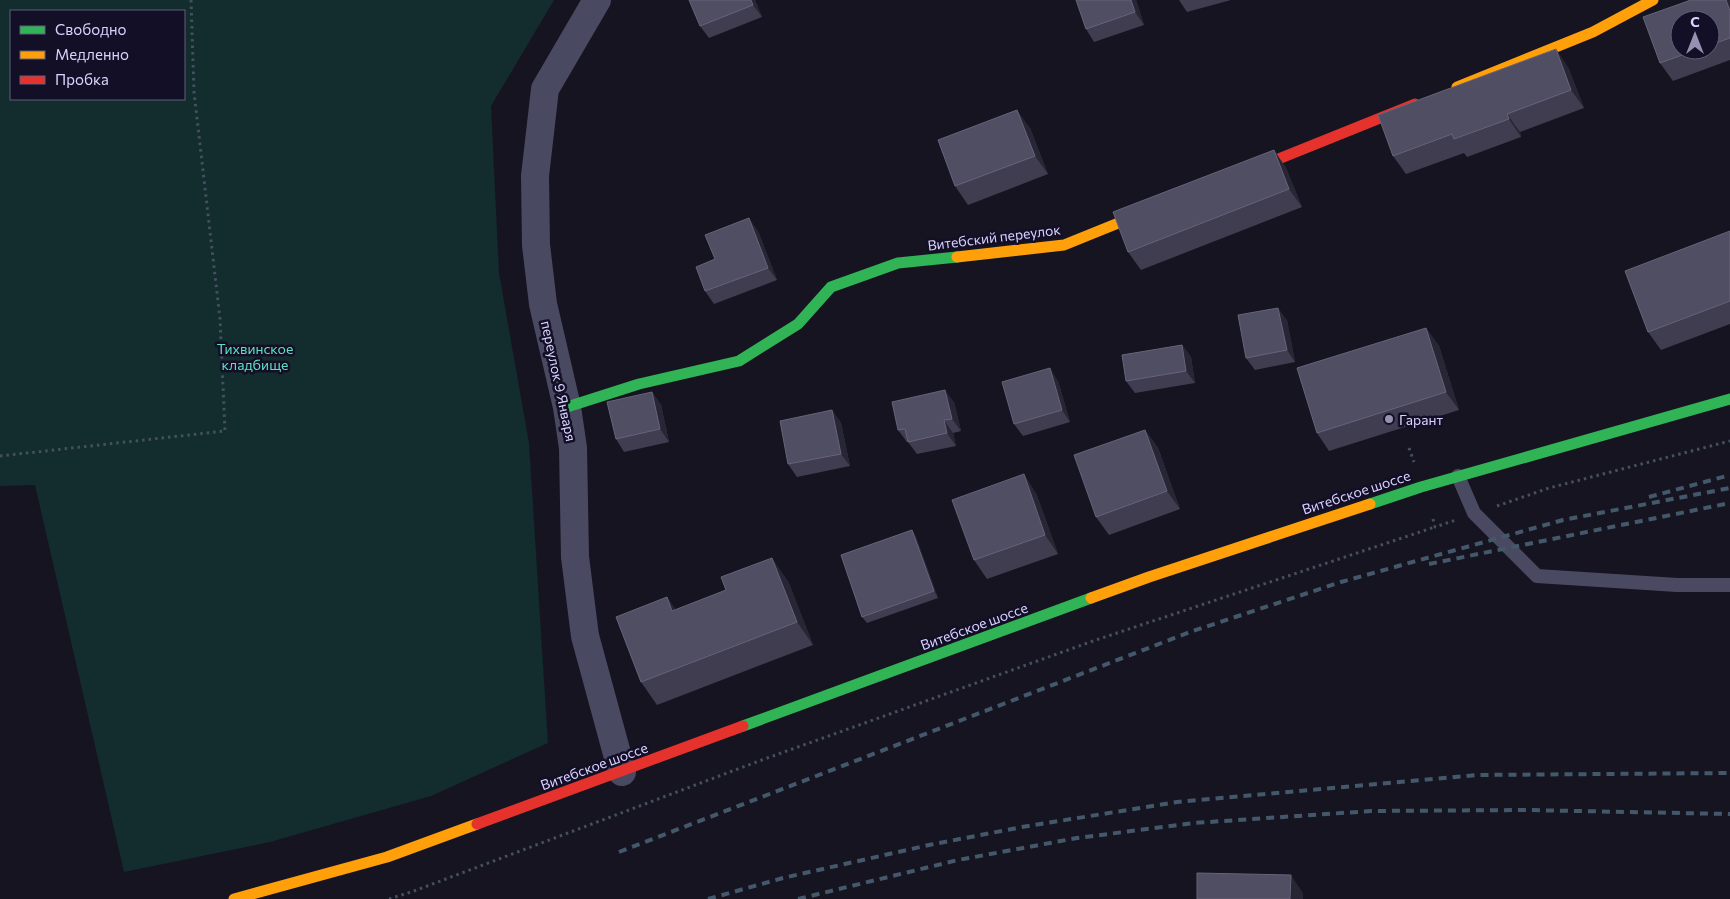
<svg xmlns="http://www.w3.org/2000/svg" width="1730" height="899" font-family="Commissioner,sans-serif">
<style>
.green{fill:#132c2d;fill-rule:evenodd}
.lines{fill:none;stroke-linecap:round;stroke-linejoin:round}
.path{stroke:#44505f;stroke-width:3;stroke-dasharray:2.5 4;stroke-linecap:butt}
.lane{stroke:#4a4962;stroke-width:14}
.street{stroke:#4a4962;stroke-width:28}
.fast{stroke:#30b455;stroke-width:11}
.slow{stroke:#ff9f0a;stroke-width:11}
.jam{stroke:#e5322d;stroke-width:11}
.rail{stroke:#43596b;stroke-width:4;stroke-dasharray:8 6;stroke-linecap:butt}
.wall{fill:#403d50;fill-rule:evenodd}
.shaded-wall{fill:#282635}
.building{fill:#504e63;stroke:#66637b}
.poi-dot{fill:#9591b1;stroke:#130f26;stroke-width:2}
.labels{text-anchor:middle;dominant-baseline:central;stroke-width:5;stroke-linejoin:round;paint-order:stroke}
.street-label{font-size:14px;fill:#d9d4ff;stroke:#130f26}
.park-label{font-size:14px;fill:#5fe0c0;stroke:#130f26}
.poi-label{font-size:14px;fill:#d9d4ff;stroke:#130f26;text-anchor:start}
</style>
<rect width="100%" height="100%" fill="#161421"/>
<!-- green -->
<path class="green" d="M0,0H554L491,106L499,273L529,443L548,743L431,796L270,842L124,872L35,485L0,486ZM11,11H184V99H11Z"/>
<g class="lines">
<!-- path -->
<path class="path" d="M1409,448L1414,462
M0,456L225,431L220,319L194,92L191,0
M1497,506L1549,488L1730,441
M1433,519L1435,527L1456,520
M389,899L414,891L759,761L1093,641L1435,527"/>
<!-- lane -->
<path class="lane" d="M1458,476L1474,513L1537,576L1677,585H1730"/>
<!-- street -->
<path class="street" d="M597,0L545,89L535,176L536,245L543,304L567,407L573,448L575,557L585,636L622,772"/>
<!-- fast -->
<path class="fast" d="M567,407L639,384L739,361L798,324L831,287L898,263L957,257
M1370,504L1421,487L1730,399
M743,726L1091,598"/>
<!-- slow -->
<path class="slow" d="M1457,87L1593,32L1653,0
M957,257L1064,245L1153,209
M1091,598L1149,577L1370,504
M234,899L387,857L477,824"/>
<!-- jam -->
<path class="jam" d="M1246,172L1415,104
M477,824L743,726"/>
<!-- rail -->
<path class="rail" d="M1649,497L1730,475
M1429,564L1730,503
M619,852L1190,632L1341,582L1563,520L1730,488
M708,899L783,878L929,845L1022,827L1177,802L1477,775L1730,773
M798,899L958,860L1077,838L1194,823L1371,811L1526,810L1730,814"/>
</g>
<!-- wall -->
<path class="wall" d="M755,0L762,17L709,38L700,26Z
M1076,0H1136L1144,25L1094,42L1086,29Z
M1179,0H1231L1187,12Z
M1730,0V60L1673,81L1660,63ZM1710,20V50H1680Z
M1568,67L1584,108L1520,132L1521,137L1467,157L1464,153L1406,174L1393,156Z
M1030,128L1048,174L968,205L955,186Z
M1274,150L1286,168L1302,207L1141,270L1128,252Z
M758,231L777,280L714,304L705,291L715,259Z
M1730,231V324L1661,350L1648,332Z
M1287,320L1295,362L1255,370L1246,358Z
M1426,328L1439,346L1459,410L1329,451L1317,433Z
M1182,345L1191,357L1195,383L1135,393L1126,381Z
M1058,381L1070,422L1023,436L1014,424Z
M652,392L661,405L669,442L624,452L616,439Z
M954,402L961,431L953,433L956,446L917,454L908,442H907L898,430Z
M832,410L841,423L850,466L797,477L788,464Z
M1145,430L1158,448L1180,509L1109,535L1096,517Z
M1036,493L1058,554L987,579L974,560Z
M912,530L916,537L938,598L867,623L862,617Z
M788,581L813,645L657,705L641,682Z"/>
<!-- shaded-wall -->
<path class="shaded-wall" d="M751,0H755L762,17L753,5Z
M1131,0H1136L1144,25L1135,12Z
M1726,0H1730V11Z
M1556,49L1568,67L1584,108L1571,90Z
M1017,110L1030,128L1048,174L1035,156Z
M1507,114L1520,132L1521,137L1509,119Z
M1274,150L1286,168L1302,207L1289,189Z
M749,218L758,231L777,280L768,268Z
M1278,308L1287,320L1295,362L1287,350Z
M1426,328L1439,346L1459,410L1446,392Z
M1182,345L1191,357L1195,383L1186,371Z
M1050,368L1058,381L1070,422L1062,410Z
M945,390L954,402L961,431L952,419Z
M652,392L661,405L669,442L660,429Z
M832,410L841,423L850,466L841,454Z
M944,420L953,433L956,446L947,433Z
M1145,430L1158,448L1180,509L1167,491Z
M1024,474L1036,493L1058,554L1045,535Z
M912,530L916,537L938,598L934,591Z
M772,558L788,581L813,645L797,622Z
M667,597L683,620L672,611Z
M1291,875L1303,893V899H1290Z"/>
<!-- building -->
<path class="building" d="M689,0H751L753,5L700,26Z
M1076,0H1131L1135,12L1086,29Z
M1691,0H1726L1730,11V38L1710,45V20H1680V50H1696L1660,63L1643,17Z
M1556,49L1571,90L1507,114L1509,119L1454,139L1452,134L1393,156L1378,115Z
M1017,110L1035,156L955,186L938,140Z
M1274,150L1289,189L1128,252L1113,212Z
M749,218L768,268L705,291L696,267L715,259L705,235Z
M1730,231V301L1648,332L1625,271Z
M1278,308L1287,350L1246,358L1238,315Z
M1426,328L1446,392L1317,433L1297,368Z
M1182,345L1186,371L1126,381L1122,355Z
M1050,368L1062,410L1014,424L1002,382Z
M945,390L952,419L944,420L947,433L908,442L905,429L898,430L892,402Z
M652,392L660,429L616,439L607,402Z
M832,410L841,454L788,464L780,421Z
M1145,430L1167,491L1096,517L1074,455Z
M1024,474L1045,535L974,560L952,500Z
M912,530L934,591L862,617L841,555Z
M772,558L797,622L641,682L616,617L667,597L672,611L726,590L721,577Z
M1197,873L1291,875L1290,899H1197Z"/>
<!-- markers -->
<circle class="poi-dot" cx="1389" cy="419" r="5"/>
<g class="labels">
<!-- street labels -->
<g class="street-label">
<text transform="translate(994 237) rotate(-7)">Витебский переулок</text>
<text transform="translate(559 381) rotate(78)">переулок 9 Января</text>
<text transform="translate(1356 492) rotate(-18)">Витебское шоссе</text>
<text transform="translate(974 626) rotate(-20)">Витебское шоссе</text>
<text transform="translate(594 766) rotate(-20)">Витебское шоссе</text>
</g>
<!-- park labels -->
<g class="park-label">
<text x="255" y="348">Тихвинское<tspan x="255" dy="16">кладбище</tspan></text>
</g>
<!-- poi labels -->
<g class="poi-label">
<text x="1399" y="419">Гарант</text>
</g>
</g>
<!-- legend -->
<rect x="10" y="10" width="175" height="90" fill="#130f26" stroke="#625e7d"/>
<rect x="20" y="26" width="25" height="8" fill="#30b455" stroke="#625e7d"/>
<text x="55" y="35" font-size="15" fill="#d9d4ff">Свободно</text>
<rect x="20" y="51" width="25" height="8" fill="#ff9f0a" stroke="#625e7d"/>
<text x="55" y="60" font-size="15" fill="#d9d4ff">Медленно</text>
<rect x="20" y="76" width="25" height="8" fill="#e5322d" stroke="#625e7d"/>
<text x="55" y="85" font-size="15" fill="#d9d4ff">Пробка</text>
<!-- north arrow -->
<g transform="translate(1695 35)"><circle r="24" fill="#130f26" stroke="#625e7d"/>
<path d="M0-4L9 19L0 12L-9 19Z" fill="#9591b1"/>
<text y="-8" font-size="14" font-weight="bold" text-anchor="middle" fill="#d9d4ff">С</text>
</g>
</svg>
